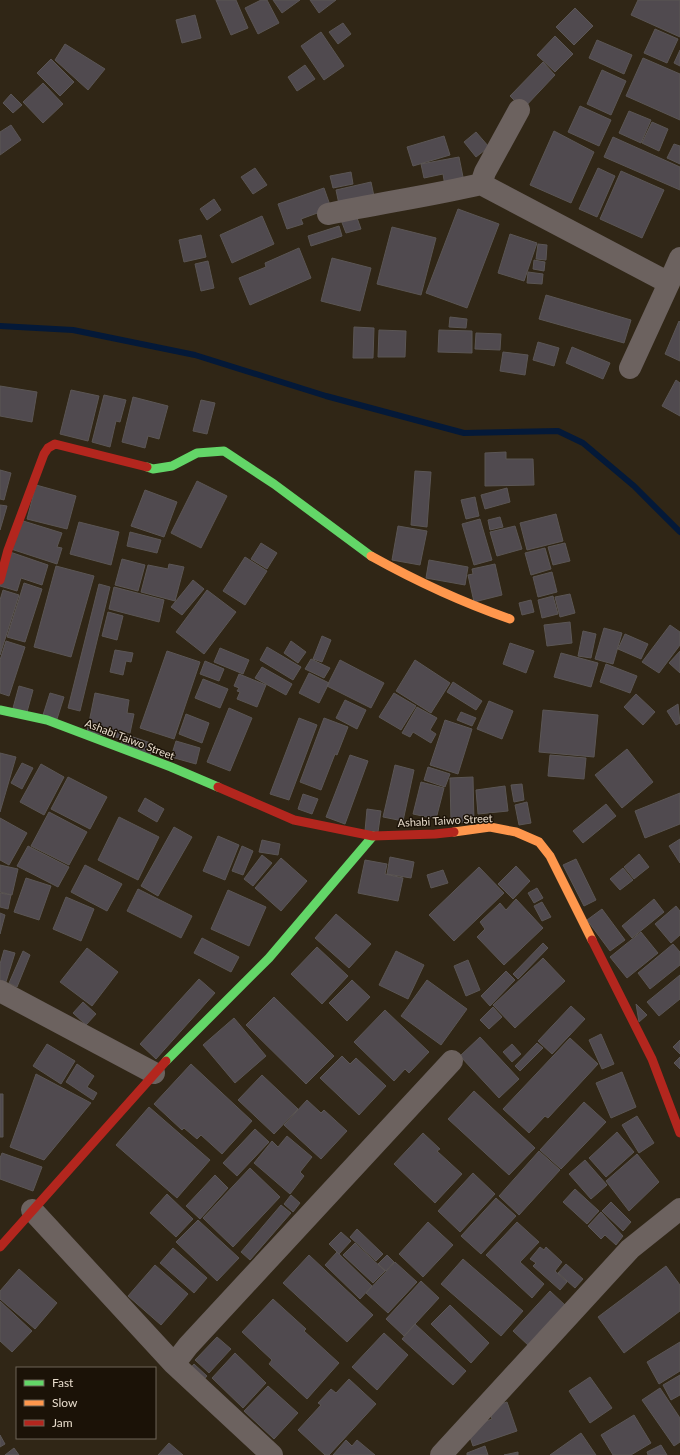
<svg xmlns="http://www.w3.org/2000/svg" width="680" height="1455" font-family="Lato,sans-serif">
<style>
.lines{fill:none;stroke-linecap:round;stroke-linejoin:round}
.stream{stroke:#041938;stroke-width:6}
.building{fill:#504a4f;stroke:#5b5655}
.street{stroke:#6c625f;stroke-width:22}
.fast{stroke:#63d668;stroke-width:9}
.slow{stroke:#ff974d;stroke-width:9}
.jam{stroke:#b3261e;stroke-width:9}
.labels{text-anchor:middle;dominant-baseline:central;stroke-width:3;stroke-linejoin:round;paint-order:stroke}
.street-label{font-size:11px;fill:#e8dccc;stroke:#1b1207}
</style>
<rect width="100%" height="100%" fill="#302616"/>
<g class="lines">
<!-- stream -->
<path class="stream" d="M0,326L73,330L195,355L326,396L464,433L558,431L583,443L634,486L680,532"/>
</g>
<!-- building -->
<path class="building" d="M216,0H236L248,28L231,35Z
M261,0H267L279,23L258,34L245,8Z
M273,0H300L282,13Z
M310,0H336L319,13Z
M638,0H680V37L631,15Z
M575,8L593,26L574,45L556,27Z
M195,15L201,38L182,43L176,20Z
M343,23L351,34L338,44L329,32Z
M655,29L678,39L667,63L644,53Z
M321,32L344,66L324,80L301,46Z
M555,36L573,54L555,72L537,55Z
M597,40L632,55L624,74L589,58Z
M65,44L105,69L88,90L55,60Z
M680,50V66L674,63Z
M643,58L680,74V120L626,96Z
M51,59L74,82L60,96L37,73Z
M543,62L555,75L523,109L510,96Z
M305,65L315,79L297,91L288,77Z
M602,70L626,81L611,115L587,104Z
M43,83L63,104L43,123L23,102Z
M11,94L22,105L13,113L3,103Z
M580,106L611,120L599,146L568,132Z
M629,111L651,120L641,143L619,133Z
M652,122L668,129L659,151L642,143Z
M11,125L21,140L0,155V132Z
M554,131L594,152L571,203L530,185Z
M476,132L489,147L476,157L464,142Z
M444,136L450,155L413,166L407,147Z
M613,137L680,167V190L604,157Z
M674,144L680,146V164L667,158Z
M459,157L464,182L445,186L443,174L424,178L421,164Z
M255,168L267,185L253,194L241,177Z
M598,168L615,176L597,217L579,209Z
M621,171L664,190L642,238L600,219Z
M351,172L353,184L333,188L330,176Z
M371,182L375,201L340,209L336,190Z
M324,188L331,208L301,219L303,224L287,229L278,204Z
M214,199L221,210L207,220L200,209Z
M458,209L499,224L467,308L426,293Z
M356,215L361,229L346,233L341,220Z
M262,216L274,244L232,263L220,235Z
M339,226L342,236L311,246L308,236Z
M392,227L436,238L421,295L377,284Z
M510,234L537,243L524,281L498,273Z
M201,235L206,257L184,262L179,240Z
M538,244L547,245L546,260L536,259Z
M299,248L311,278L250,305L239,278L266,267L265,263Z
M332,258L371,268L360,311L321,301Z
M534,260L545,262L544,271L533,269Z
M208,261L214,288L201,291L195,264Z
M528,272L543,274L542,284L527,283Z
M546,295L631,320L624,343L539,319Z
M450,317L467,319L466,328L449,327Z
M679,321L680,322V361L665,354Z
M354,327L374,328L373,358H353Z
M379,330L406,331L405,357H378Z
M439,330L472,331V353L438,352Z
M476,333L501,334L500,350L475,349Z
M538,342L559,348L554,366L533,360Z
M572,347L610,363L603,379L566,363Z
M503,352L528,355L525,375L500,371Z
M676,380L680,383V416L662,406Z
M0,386L37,392L32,422L0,416Z
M71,390L99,396L88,441L60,434Z
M104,395L126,400L120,422L116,421L110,447L92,442Z
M133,397L168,406L159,439L148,436L145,448L122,442Z
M201,400L215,403L207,434L193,431Z
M506,452V459H533L534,485L485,486V453Z
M0,470L11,473L4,500L0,499Z
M415,471L431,472L427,527L411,525Z
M197,481L227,496L201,548L171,533Z
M36,485L76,496L67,529L27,519Z
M507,488L510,502L485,509L481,495Z
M145,490L177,502L164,537L131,526Z
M475,497L479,516L466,519L461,500Z
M0,505L7,506L0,530Z
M556,514L563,541L527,550L520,523Z
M500,517L503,527L490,530L488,520Z
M480,519L492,560L474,565L462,524Z
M20,520L62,533L57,547L62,548L57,564L11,549Z
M79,522L119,532L111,565L70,554Z
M398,526L427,531L420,565L392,560Z
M515,526L522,549L497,556L490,532Z
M130,532L161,540L157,553L127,546Z
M261,543L277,553L267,569L251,559Z
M565,543L570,561L553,565L548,547Z
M545,548L551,569L531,575L525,553Z
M10,552L48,565L42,585L21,578L17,591L0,586Z
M245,557L267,571L245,605L223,591Z
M122,559L145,565L138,591L115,585Z
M429,560L468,567L465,585L426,578Z
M169,564L184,567L175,601L141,592L148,565L168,569Z
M495,564L502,595L474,602L468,575L473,574L472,569Z
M56,566L94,576L71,657L34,647Z
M552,572L557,592L538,597L533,577Z
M193,580L204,589L182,615L171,607Z
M24,583L42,589L25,642L7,637Z
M99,584L110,587L80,711L68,708Z
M114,587L164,600L159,622L109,609Z
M3,590L19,595L0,655V600Z
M207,590L236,612L204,654L176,632Z
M570,594L575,613L560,617L555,597Z
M553,596L558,614L542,618L538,600Z
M531,600L534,612L522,615L519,603Z
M108,612L123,616L117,640L102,636Z
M570,622L572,643L547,646L544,625Z
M670,625L680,632V645L659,673L642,662Z
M604,628L622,633L613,664L595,659Z
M583,631L596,634L591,658L578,656Z
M625,634L648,644L641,659L618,649Z
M322,636L331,640L322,662L313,659Z
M6,641L25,647L9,696L0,693V660Z
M291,641L306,652L298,663L284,653Z
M510,643L534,651L526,673L503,664Z
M267,647L301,667L293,680L260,660Z
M220,648L249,660L243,674L214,662Z
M115,650L133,653L131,662L126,661L123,675L110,672Z
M167,651L200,662L174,739L140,728Z
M680,651V673L669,663Z
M561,653L598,663L591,687L554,677Z
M311,659L330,668L324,678L305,669Z
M340,660L384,683L371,708L327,686Z
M415,660L450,683L431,713L396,691Z
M205,661L224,669L219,681L200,674Z
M606,664L637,676L630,693L600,682Z
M262,667L292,684L286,695L255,678Z
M309,673L329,683L319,703L299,693Z
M239,674L266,685L257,707L237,699L240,692L237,691L239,688L234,686Z
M203,679L228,689L220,708L195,698Z
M453,682L482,701L476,710L447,692Z
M19,686L33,690L27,712L13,708Z
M50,693L64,697L57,719L43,715Z
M95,693L129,700L127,713L134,714L130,733L123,731L121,738L87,732Z
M394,693L416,706L401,730L379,717Z
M636,694L655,712L643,725L624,707Z
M345,700L366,710L357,729L336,718Z
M489,701L513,711L502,739L477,729Z
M678,704L680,723L676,725L667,711Z
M417,707L437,718L430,730L436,734L431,743L413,732L410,737L402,733Z
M229,708L252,718L230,771L207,762Z
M543,710L598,715L594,757L539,752Z
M461,712L476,718L472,726L457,720Z
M186,714L209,723L202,743L179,734Z
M299,718L317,725L289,800L270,794Z
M324,718L348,727L337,755L335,754L321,790L300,782Z
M445,720L472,729L458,774L430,765Z
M124,734L154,744L150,755L120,746Z
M176,741L200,748L196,764L171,757Z
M627,749L653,782L622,808L595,775Z
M0,753L16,757L0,812Z
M350,755L368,761L345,824L326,817Z
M550,755L586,758L584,779L548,776Z
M22,763L33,768L22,789L11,783Z
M41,764L64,777L44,815L20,802Z
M395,765L414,770L403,821L383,817Z
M428,767L450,774L445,787L424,780Z
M68,777L107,797L90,829L51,809Z
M473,777L474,822L451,823L450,778Z
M421,782L444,788L436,819L413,814Z
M522,784L524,800L514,802L511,785Z
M505,786L508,811L478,814L476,790Z
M680,793V824L645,838L635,811Z
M303,794L318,799L312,814L298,809Z
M145,798L164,809L157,822L138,811Z
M527,802L531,823L519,825L515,805Z
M606,804L616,816L583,843L573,831Z
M367,809L381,811L378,832L365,831Z
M49,812L87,832L69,865L31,846Z
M119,817L159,837L138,880L98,860Z
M0,818L27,833L9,865L0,860Z
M174,827L192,837L158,896L141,886Z
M218,836L239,845L225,880L203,871Z
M680,839V863L669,846Z
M262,840L280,844L278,855L259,852Z
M28,846L69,867L58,887L17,866Z
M242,846L253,851L243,875L232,871Z
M639,854L649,867L634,879L624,867Z
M262,855L272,863L253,886L244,879Z
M390,857L414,862L411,878L387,874Z
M281,858L307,881L281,911L255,888Z
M576,859L596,900L584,906L563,865Z
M365,860L387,864L385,874L403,878L398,901L358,893Z
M0,865L18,869L12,895L0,892Z
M85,865L122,884L107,911L71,892Z
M516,866L530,881L513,899L498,884Z
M479,867L504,893L454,941L429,915Z
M623,868L633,880L620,890L610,879Z
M443,870L448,883L431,888L427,875Z
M26,878L51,886L39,920L14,912Z
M537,888L543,898L534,903L528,893Z
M138,889L192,916L181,938L127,911Z
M228,890L266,907L249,946L211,929Z
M0,893L11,895L8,909L0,907Z
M66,897L94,909L81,941L53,929Z
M516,899L543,928L504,965L477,937L485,929L480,922L500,903L506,910Z
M654,899L664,912L632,938L622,926Z
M542,902L551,917L542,921L534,906Z
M676,906L680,911V935L671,943L655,924Z
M602,909L625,940L610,951L587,920Z
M0,913L5,915L0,934Z
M336,914L371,944L349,968L315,938Z
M641,932L658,953L627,978L610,957Z
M202,938L239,957L231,972L194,953Z
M543,943L548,948L518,979L513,974Z
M673,944L680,952V965L650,989L638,973Z
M317,947L348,976L322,1004L291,974Z
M87,948L118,972L92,1006L60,982Z
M4,950L15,953L5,985L0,984V964Z
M23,951L30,955L17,987L9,983Z
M396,951L424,965L408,999L379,985Z
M543,958L565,981L515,1028L493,1005Z
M468,960L480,990L466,996L454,966Z
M506,971L515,980L490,1006L481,996Z
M680,975V999L659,1016L647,1002Z
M199,979L215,993L156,1059L140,1044Z
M352,980L370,997L347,1021L329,1003Z
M427,980L467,1009L441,1045L401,1016Z
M274,997L334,1056L306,1084L246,1025Z
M83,1002L96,1014L86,1025L73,1013Z
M636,1004L647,1015L639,1022Z
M571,1006L585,1019L552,1054L538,1041Z
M493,1007L502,1017L489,1029L480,1020Z
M385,1010L429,1052L409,1073L405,1069L394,1081L354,1042Z
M234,1018L266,1056L235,1083L203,1045Z
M601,1034L614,1064L602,1069L589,1040Z
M480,1037L519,1079L499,1098L460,1056Z
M570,1038L598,1064L548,1118L545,1116L529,1133L503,1109Z
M680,1040V1054L673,1047Z
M537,1043L543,1048L520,1071L515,1066Z
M47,1044L75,1061L61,1084L33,1066Z
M512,1044L521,1054L512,1062L503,1052Z
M342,1056L350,1064L356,1058L386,1086L359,1115L320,1078Z
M680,1057V1069L674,1063Z
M77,1064L94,1076L87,1087L97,1093L93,1100L66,1082Z
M191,1064L252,1121L222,1154L201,1135L197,1139L184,1128L182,1130L154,1104Z
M622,1072L636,1107L611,1118L596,1083Z
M36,1074L91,1103L44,1160L10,1147Z
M262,1075L298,1109L274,1134L238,1100Z
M474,1091L535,1148L509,1175L448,1119Z
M0,1094H3V1137H0Z
M307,1100L321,1113L324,1110L347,1131L321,1159L284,1125Z
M584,1102L606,1122L561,1169L540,1150Z
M149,1107L210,1160L177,1198L116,1145Z
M637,1116L654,1143L639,1153L622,1125Z
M255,1129L269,1142L237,1176L223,1163Z
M617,1132L634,1152L606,1177L589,1158Z
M423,1133L440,1149L437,1151L462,1174L435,1203L394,1164Z
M287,1136L312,1157L300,1172L304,1176L290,1194L254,1163L272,1141L278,1147Z
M539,1151L560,1170L519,1215L499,1196Z
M2,1153L42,1167L33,1191L0,1179V1158Z
M637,1154L659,1182L629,1211L606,1181Z
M585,1160L607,1185L591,1199L569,1174Z
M250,1168L280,1197L233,1247L203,1218Z
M473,1173L495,1194L460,1232L438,1211Z
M215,1175L228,1188L200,1219L186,1206Z
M575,1189L599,1211L587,1224L563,1202Z
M167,1194L193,1219L176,1237L150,1213Z
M291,1195L300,1203L293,1212L284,1204Z
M496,1198L516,1216L481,1254L461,1236Z
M611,1202L631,1222L623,1231L602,1211Z
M281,1205L291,1213L250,1260L241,1252Z
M601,1212L623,1236L616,1245L605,1235L601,1239L588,1226Z
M198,1220L239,1258L217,1281L176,1242Z
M428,1222L453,1245L423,1277L399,1254Z
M517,1222L539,1242L520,1262L544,1284L532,1298L486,1255Z
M357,1229L383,1254L376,1261L350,1237Z
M341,1232L351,1241L339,1254L329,1244Z
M355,1243L385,1271L373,1283L343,1255Z
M540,1247L544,1250L546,1247L562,1262L555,1271L567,1282L560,1290L533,1266L536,1263L530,1259Z
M173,1248L207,1278L194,1293L160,1263Z
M337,1252L372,1286L360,1299L325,1265Z
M309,1255L373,1315L347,1342L283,1283Z
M387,1255L394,1262L386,1271L378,1264Z
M463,1259L523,1311L501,1336L441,1284Z
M395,1262L417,1282L388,1313L366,1293Z
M566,1264L583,1279L575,1288L558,1273Z
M155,1265L188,1294L161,1325L128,1296Z
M666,1266L680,1285V1311L624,1353L598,1317Z
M19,1269L57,1303L35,1329L0,1299V1291Z
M421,1281L439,1298L404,1336L386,1319Z
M550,1291L566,1306L529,1346L513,1331Z
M273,1299L306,1329L304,1331L339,1363L307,1399L269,1364L272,1360L242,1332Z
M0,1301L32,1331L12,1352L0,1341Z
M450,1305L489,1343L471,1363L431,1324Z
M415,1324L466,1371L453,1385L402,1339Z
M384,1333L408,1355L377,1390L352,1367Z
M217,1337L231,1349L209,1373L195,1360Z
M680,1342V1371L659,1384L647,1362Z
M235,1353L266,1383L243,1408L212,1378Z
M194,1364L207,1376L198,1386L185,1374Z
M680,1375V1395L671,1400L663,1385Z
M590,1377L612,1408L590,1423L569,1391Z
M349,1379L376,1404L329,1455H325L298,1430L321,1405L318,1403L331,1389L336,1393Z
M268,1386L298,1413L274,1439L244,1411Z
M660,1388L680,1418V1442L674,1446L642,1400Z
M507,1402L517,1431L473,1446L467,1428L492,1419L488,1408Z
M634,1415L651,1443L631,1455H613L601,1435Z
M581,1433L596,1455H550Z
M0,1435L5,1444L0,1447Z
M346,1440L352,1446L357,1440L375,1455H333Z
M169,1443L183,1455H158Z
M661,1445L667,1455H648L647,1452Z
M485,1446L488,1455H467V1453Z
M14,1448L19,1455H5Z
M518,1452V1455H504Z"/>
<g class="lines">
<!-- street -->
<path class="street" d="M519,110L485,172L481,184L669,283L680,258
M328,214C379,203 430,196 481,184
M630,368L669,283
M0,991L154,1073
M32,1210L174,1364L272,1455
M174,1364L188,1346L452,1061
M441,1455L630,1249L680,1209"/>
<!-- fast -->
<path class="fast" d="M147,467L153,469L172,466L197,453L224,451L274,484L371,556
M0,710L47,720L171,767L218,787
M166,1061L269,958L373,836"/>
<!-- slow -->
<path class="slow" d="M371,556C416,581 461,602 510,619
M454,832L490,827L516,832L539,842L550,856L592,940"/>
<!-- jam -->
<path class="jam" d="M0,580L8,550L44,454L48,448L55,444L147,467
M218,787L294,820L373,836L435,834L454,832
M592,940L652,1059L680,1133
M0,1247L166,1061"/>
</g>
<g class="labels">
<!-- street labels -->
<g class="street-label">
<text transform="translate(130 739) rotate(21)">Ashabi Taiwo Street</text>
<text transform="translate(445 820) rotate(-3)">Ashabi Taiwo Street</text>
</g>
</g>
<!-- legend -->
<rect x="16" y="1367" width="140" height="72" fill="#1b1207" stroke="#6d6356"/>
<rect x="24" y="1380" width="20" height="6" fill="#63d668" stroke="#6d6356"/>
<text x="52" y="1387" font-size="12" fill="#e8dccc">Fast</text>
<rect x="24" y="1400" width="20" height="6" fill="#ff974d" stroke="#6d6356"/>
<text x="52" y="1407" font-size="12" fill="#e8dccc">Slow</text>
<rect x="24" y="1420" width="20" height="6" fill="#b3261e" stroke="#6d6356"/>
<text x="52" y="1427" font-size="12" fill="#e8dccc">Jam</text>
</svg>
